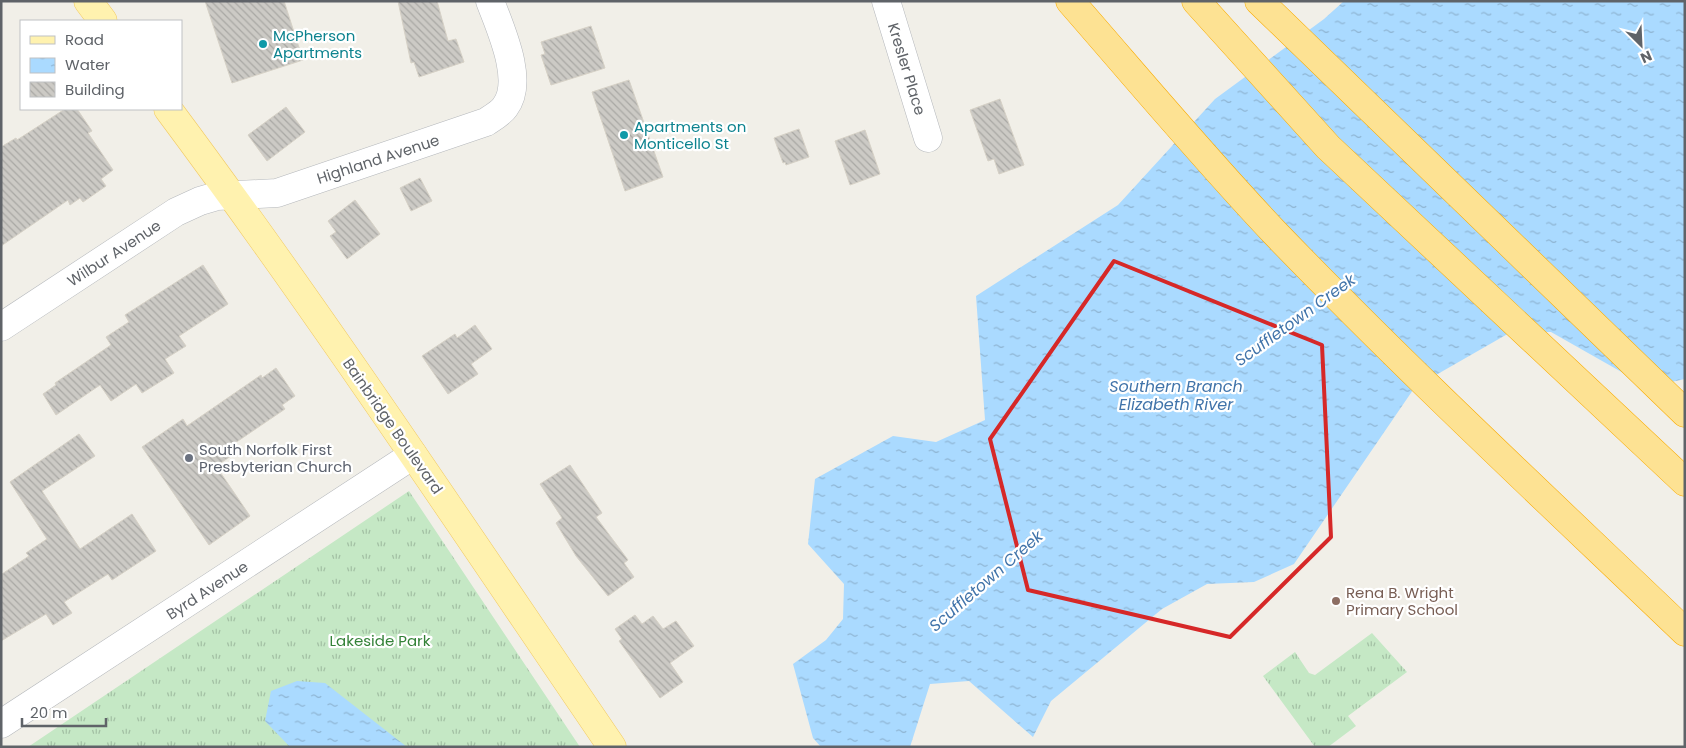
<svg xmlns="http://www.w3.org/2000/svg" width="1686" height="748" font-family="Poppins,sans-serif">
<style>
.grass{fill:url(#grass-tufts)}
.water{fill:url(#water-ripples)}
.building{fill:url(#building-back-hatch);stroke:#d6d1c6}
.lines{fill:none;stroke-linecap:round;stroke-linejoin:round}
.minor-casing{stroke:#b5b8bc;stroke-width:29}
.primary-casing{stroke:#f2c960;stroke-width:29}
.motorway-casing{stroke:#f9ab00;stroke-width:29}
.minor{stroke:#fff;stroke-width:28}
.primary{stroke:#fff2af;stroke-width:28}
.motorway{stroke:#fde293;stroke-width:28}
.marked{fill:none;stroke:#d62828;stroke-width:4;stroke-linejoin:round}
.culture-dot{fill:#0f9aa8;stroke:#fff;stroke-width:2}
.worship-dot{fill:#6b7280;stroke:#fff;stroke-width:2}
.education-dot{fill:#8d6e63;stroke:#fff;stroke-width:2}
.labels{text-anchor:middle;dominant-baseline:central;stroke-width:4.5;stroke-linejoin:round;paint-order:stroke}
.culture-label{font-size:15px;fill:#0d838f;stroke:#fff;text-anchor:start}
.street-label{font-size:15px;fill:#5f6368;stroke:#fff}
.worship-label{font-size:15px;fill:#5b616d;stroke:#fff;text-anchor:start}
.education-label{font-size:15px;fill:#785e54;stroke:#fff;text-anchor:start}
.park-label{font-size:15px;fill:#348238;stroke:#fff}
.water-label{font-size:16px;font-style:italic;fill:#4174aa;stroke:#fff}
</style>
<defs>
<pattern id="grass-tufts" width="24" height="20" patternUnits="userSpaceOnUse" patternTransform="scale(1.25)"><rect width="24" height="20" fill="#c5e8c5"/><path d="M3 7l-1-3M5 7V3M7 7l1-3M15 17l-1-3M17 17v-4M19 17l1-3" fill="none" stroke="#a3c0a4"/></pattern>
<pattern id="water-ripples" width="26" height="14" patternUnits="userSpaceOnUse" patternTransform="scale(1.25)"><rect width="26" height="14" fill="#aadaff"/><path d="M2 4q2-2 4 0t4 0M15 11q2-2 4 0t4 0" fill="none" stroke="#8eb4d2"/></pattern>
<pattern id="building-back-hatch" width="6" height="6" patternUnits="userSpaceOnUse" patternTransform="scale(1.25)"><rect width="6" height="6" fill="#cccac5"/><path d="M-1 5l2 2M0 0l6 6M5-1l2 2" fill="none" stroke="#a9a8a4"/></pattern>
</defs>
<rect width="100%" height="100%" fill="#f1efe8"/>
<!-- grass -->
<path class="grass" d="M409,491L580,747H28Z
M1372,633L1407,672L1348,716L1356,726L1328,747H1315L1263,676L1295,652L1309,673L1315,675Z"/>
<!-- water -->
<path class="water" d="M1344,1H1685V379L1648,387L1551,332H1511L1415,387L1294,564L1254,582L1207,584L1162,609L1051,701L1033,737L969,681L930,684L910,747H821L813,738L793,664L826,640L843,619L844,584L808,544L815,479L893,436L936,442L985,420L976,296L1118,205L1215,99L1324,19Z
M297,681L325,683L407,747H290L265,721L271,691Z"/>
<!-- building -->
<path class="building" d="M205,1H284L303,60L232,83Z
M398,1H437L448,41L456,39L464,62L419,77L414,62L411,63Z
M591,26L605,68L551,85L541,55L545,54L541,42Z
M629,80L663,177L625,191L592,92Z
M1000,99L1024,165L999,174L994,159L988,161L970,110Z
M286,107L305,132L267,161L248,135Z
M65,109H77L92,131L88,133L113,170L101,179L106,186L83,202L80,198L70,205L68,200L1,246V147L16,138L17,140Z
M799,129L809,157L786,165L785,162L783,163L774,138Z
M865,130L880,174L850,185L835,141Z
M420,178L432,201L411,211L400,188Z
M355,200L380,234L347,259L330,236L336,232L328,221Z
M203,265L228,304L179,336L186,346L165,359L174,373L142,393L136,384L111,401L100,385L56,415L43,394L56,385L55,383L111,345L106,337L129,322L125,315Z
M475,325L492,349L471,364L478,374L448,394L422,356L455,334L457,338Z
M276,368L295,396L282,405L285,409L235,443L240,450L216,466L250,516L209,545L142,447L183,419L187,426L261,375L262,378Z
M79,434L95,456L42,491L80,549L132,514L156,551L112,580L108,574L64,602L72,613L53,625L46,614L1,641L2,574L29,556L26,553L47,539L10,482Z
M570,465L602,513L596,517L628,560L624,563L634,577L608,596L576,556L556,523L562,518L540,484Z
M635,615L642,624L653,616L663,629L676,621L694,646L670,663L683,682L660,698L619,641L622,639L615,629Z"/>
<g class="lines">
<defs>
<path id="minor" d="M886,1L928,138
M1,327L176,212L200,201L217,196L277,193L486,122C492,118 501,113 505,107C525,81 500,28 490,1
M1,724L413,455"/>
<path id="primary" d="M88,1L103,21
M168,109C323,317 466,533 612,747"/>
<path id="motorway" d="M1070,1C1138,79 1204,158 1275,233C1407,370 1547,500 1685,632
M1196,1L1328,147L1685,482
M1259,1L1685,413"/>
</defs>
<!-- minor casing -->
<use href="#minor" class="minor-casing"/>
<!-- primary casing -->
<use href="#primary" class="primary-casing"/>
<!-- motorway casing -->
<use href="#motorway" class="motorway-casing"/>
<!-- minor -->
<use href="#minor" class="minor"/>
<!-- primary -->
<use href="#primary" class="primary"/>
<!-- motorway -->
<use href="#motorway" class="motorway"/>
</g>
<!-- marked area -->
<path class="marked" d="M1114,261L1322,345L1331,537L1230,637L1028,590L990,439Z"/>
<!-- markers -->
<g class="culture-dot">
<circle cx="263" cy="44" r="5"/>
<circle cx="624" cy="135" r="5"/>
</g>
<circle class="worship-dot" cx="189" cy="458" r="5"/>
<circle class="education-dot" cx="1336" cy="601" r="5"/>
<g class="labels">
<!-- culture labels -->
<g class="culture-label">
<text x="273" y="35">McPherson<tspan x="273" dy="17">Apartments</tspan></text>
<text x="634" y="126">Apartments on<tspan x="634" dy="17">Monticello St</tspan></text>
</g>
<!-- street labels -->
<g class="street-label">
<text transform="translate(907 69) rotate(73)">Kresler Place</text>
<text transform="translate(378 159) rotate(-18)">Highland Avenue</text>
<text transform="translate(114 253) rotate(-33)">Wilbur Avenue</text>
<text transform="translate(393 426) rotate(55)">Bainbridge Boulevard</text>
<text transform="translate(207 590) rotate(-33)">Byrd Avenue</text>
</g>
<!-- worship labels -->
<g class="worship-label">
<text x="199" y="449">South Norfolk First<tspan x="199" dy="17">Presbyterian Church</tspan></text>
</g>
<!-- education labels -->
<g class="education-label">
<text x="1346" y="592">Rena B. Wright<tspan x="1346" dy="17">Primary School</tspan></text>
</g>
<!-- park labels -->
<g class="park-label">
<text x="380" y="640">Lakeside Park</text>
</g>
<!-- water labels -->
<g class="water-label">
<text transform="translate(1295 320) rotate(-36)">Scuffletown Creek</text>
<text x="1176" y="386">Southern Branch<tspan x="1176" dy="18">Elizabeth River</tspan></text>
<text transform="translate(986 581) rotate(-41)">Scuffletown Creek</text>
</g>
</g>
<!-- border -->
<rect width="1686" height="748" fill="none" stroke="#5f6368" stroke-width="5"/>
<!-- legend -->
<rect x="20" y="20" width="162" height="90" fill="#ffffff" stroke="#bfc1c3"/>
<rect x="30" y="36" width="25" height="8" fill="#fff2af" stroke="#bfc1c3"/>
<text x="65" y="45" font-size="15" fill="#5f6368">Road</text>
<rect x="30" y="58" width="25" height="15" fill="url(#water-ripples)" stroke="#bfc1c3"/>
<text x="65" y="70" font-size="15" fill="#5f6368">Water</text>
<rect x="30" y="82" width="25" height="15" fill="url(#building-back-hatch)" stroke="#bfc1c3"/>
<text x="65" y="95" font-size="15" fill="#5f6368">Building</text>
<!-- north arrow -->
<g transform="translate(1641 45) rotate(156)" stroke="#ffffff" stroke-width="4" paint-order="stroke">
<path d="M0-4L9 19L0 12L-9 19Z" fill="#5f6368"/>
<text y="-8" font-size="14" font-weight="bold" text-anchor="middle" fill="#5f6368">N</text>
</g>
<!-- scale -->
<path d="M22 718v8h84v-8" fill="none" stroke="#5f6368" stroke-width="2.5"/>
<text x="30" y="718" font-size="15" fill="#5f6368" stroke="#ffffff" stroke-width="4" paint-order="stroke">20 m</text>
</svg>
